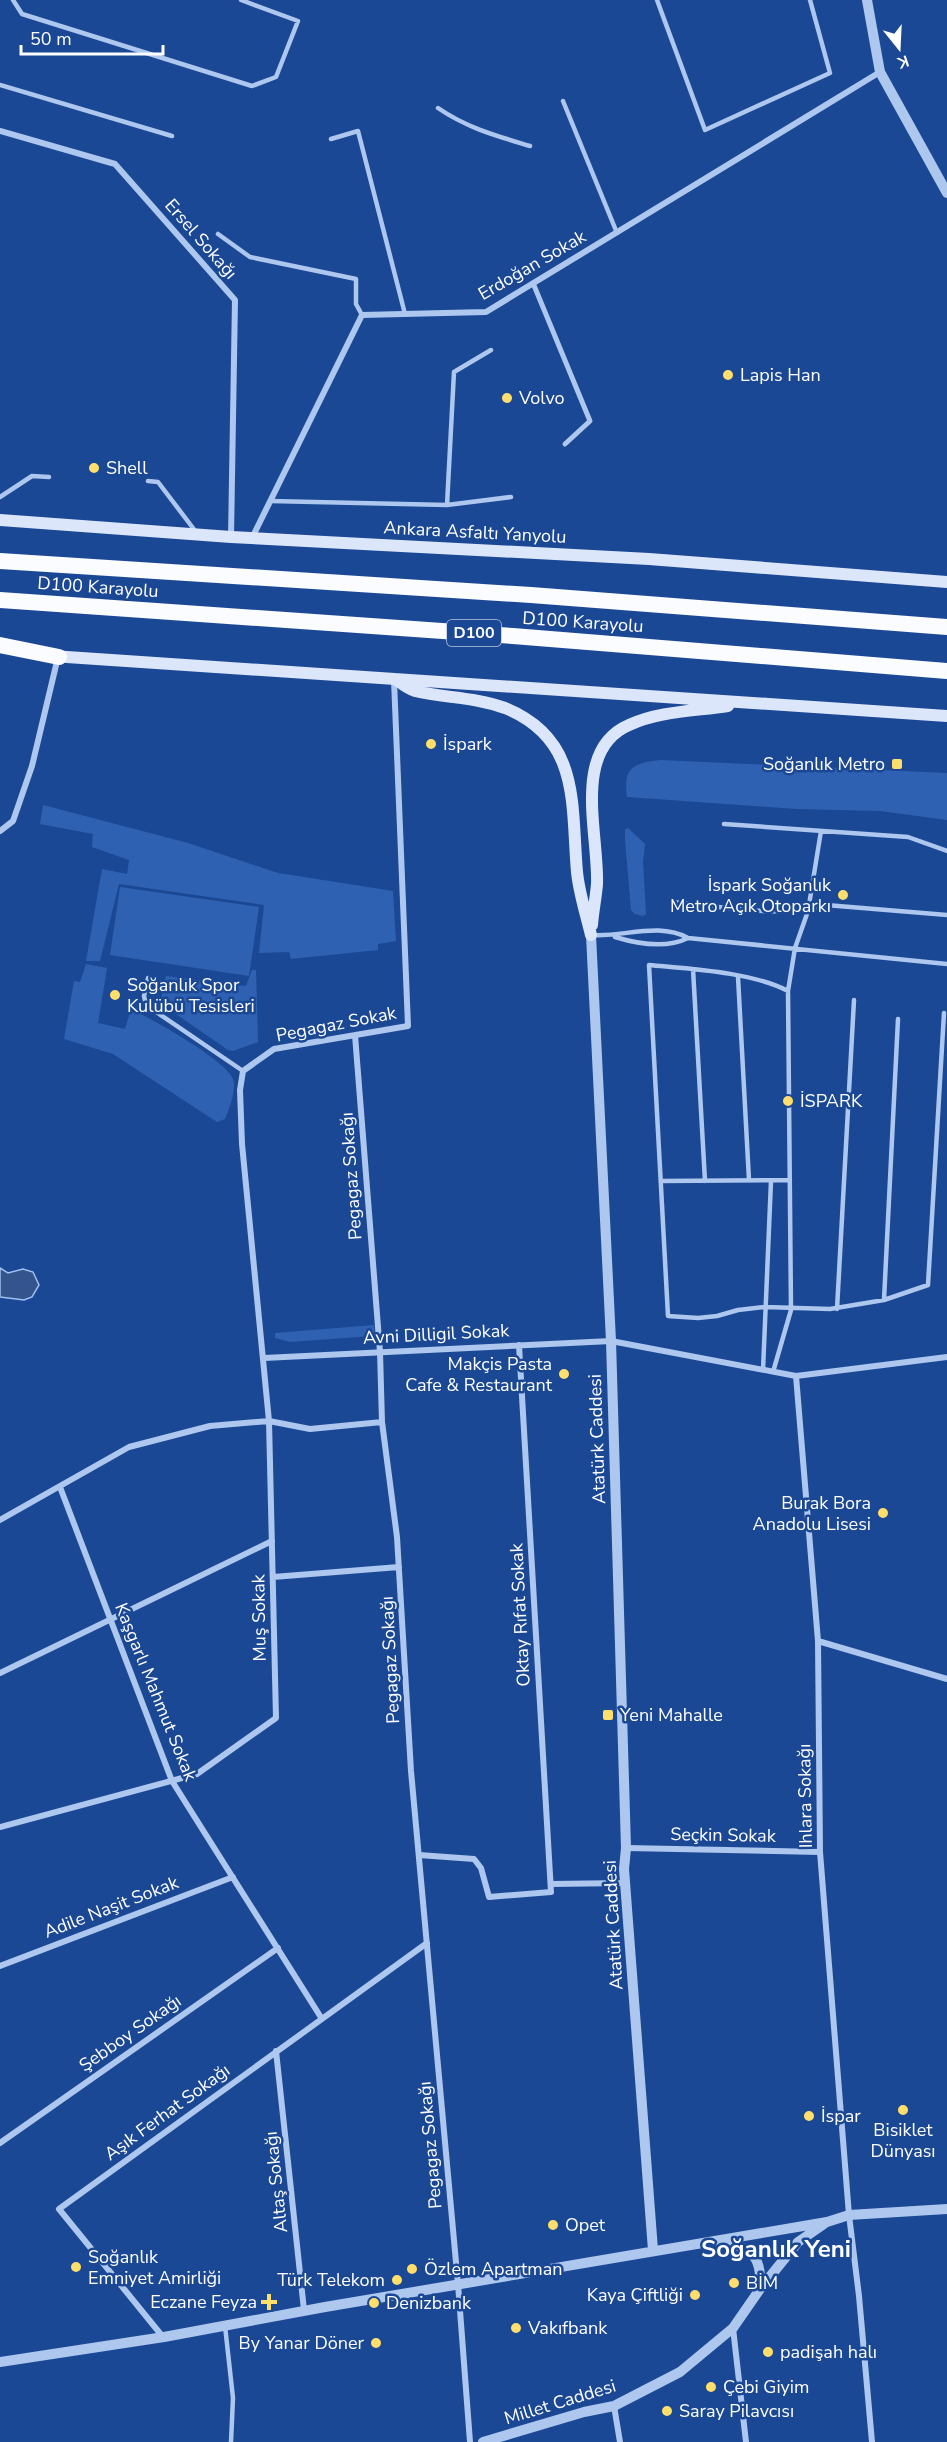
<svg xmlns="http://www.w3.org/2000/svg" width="947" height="2442" font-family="'Nunito Sans',sans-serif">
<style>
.green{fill:#2f61b2}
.water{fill:#33548c;stroke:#a0c0f1;stroke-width:1.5}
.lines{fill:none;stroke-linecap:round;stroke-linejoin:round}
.service{stroke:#adc7ef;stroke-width:4.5}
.pedestrian{stroke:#adc7ef;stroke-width:5}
.minor{stroke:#adc7ef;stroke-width:6}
.tertiary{stroke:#adc7ef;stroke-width:10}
.secondary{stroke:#dbe6fb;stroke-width:12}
.trunk{stroke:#fafcff;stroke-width:16}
.poi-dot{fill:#ffde6b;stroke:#1b4894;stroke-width:2}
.labels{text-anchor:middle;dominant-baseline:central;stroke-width:5;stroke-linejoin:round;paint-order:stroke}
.shield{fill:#1b4894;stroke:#bbc8df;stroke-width:1.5}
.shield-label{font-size:16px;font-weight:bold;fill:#fff}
.street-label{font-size:18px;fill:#fff;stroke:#1b4894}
.poi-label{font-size:18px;fill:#fff;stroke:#1b4894;text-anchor:start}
.district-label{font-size:24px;font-weight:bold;fill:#fff;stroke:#1b4894}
</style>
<rect width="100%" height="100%" fill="#1b4894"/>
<!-- green -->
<path class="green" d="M660,760L947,773V820L880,811L796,809L627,797C623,768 633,763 660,760Z
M43,805L188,843L278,873L393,891L396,941L378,944V950L291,959L289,952L259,953L264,905L119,884L100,961H86L102,869L127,874L129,860L92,847L93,834L40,824Z
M628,828L645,844L643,862L646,914L643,916L635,914L631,910L625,840V829Z
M120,887L259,907L249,976L110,955Z
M86,964L107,968L98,1023L125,1029L131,1009C150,1018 226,1060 233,1079C237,1090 229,1109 225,1119L217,1122L113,1054L64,1039L74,981L80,982Z
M252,970H256L258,1042L233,1051L228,1050L160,1003L166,976L246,986Z
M374,1325L375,1334L372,1336L290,1342L275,1338V1333Z"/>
<!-- water -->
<path class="water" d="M0,1268L8,1273L23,1269L33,1272L39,1285L32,1297L24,1300L0,1297Z"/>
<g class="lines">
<!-- service -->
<path class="service" d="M13,0L22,14L252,86L276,77L298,21L241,0
M657,0L705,130L830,73L810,0
M0,85L172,136
M563,101L617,233
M438,108C467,128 497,136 530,146
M331,139L358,131L405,314
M218,234L250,257L356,279V304L362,315
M148,481L158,482L196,532
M0,497L32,476L49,477
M270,501L447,505L454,372L491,350
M447,505L511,497
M724,824L908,837L947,851
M672,902C718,906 782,919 826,905L947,915
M593,935C624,937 659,922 688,938L947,964
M615,937C638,944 666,949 688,938
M693,969L705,1181
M738,977L749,1180
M148,978L144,996L146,1005L243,1071
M788,991C752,972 691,969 649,965L668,1316L698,1318L717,1316L738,1310L765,1307L830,1309L884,1300L928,1285L944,1013
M661,1181L790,1180
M884,1300L898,1019
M837,1309L854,1000
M763,1370L771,1181
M773,1372L791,1310L788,991L795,948L808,911L821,831
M225,2326L233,2398L231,2442"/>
<!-- pedestrian -->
<path class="pedestrian" d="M533,283L590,421L565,444"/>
<!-- minor -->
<path class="minor" d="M0,131L115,164L235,300L231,537
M252,538L362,315L486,312L880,72
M0,831L13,821L32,766L58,657
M355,1035L380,1352L382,1422L397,1537L411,1771L458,2284L470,2442
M264,1358L611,1341L796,1376L947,1357
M796,1376L818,1641L820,1852L849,2215L859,2296L872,2442
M60,1487L172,1781L322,2019
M0,1520L129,1447L210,1426L269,1421L310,1429L382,1422
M273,1577L399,1567
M818,1641L947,1679
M0,1673L272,1541
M0,1827L197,1774L276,1718L269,1421L242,1144L240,1090L243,1071L274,1049L408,1026L394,680
M626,1848L820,1852
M419,1855L474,1859L481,1868L489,1897L551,1892L519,1345
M551,1884L625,1883
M0,1966L233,1877
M276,2051L304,2310
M0,2143L278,1948
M733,2328L746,2442
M163,2337L59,2209L427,1943
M614,2406L620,2442"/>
<!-- tertiary -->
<path class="tertiary" d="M867,0L880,72L947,193
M591,935L611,1341L626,1848L624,1869L653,2250
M724,2240C753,2251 762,2256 760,2288
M0,2362L164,2337L325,2307L827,2222L849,2215L947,2209
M483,2442L584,2412L614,2406L680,2372L733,2328L760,2289L798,2242L824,2224"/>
<!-- secondary -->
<path class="secondary" d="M0,520L231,537L649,559L947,582
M52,656L947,716
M395,679C401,683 408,689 415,691C445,698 475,697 505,708C581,739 571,804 577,872C579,893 586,914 591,935
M592,925C593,911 596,897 597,884C599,835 571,750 629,725C659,711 696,711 728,706"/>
<!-- trunk -->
<path class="trunk" d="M0,561L531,595L947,627
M0,600L513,636L947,671
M0,645L59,657"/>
</g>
<!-- markers -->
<g class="poi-dot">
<circle cx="728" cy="375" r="6"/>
<circle cx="507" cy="398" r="6"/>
<circle cx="94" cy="468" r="6"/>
<circle cx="431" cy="744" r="6"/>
<rect x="891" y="758" width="12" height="12" rx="3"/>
<circle cx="843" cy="895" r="6"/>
<circle cx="115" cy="995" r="6"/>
<circle cx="788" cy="1101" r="6"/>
<circle cx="564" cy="1374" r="6"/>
<circle cx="883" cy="1513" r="6"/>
<rect x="602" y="1709" width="12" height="12" rx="3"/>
<circle cx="903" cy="2110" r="6"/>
<circle cx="809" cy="2116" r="6"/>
<circle cx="553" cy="2225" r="6"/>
<circle cx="76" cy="2267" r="6"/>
<circle cx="412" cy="2269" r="6"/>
<circle cx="397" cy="2280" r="6"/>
<circle cx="734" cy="2283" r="6"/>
<circle cx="695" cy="2295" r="6"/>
<path d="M266 2293h6v6h6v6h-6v6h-6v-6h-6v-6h6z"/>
<circle cx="374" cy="2303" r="6"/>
<circle cx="516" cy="2328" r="6"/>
<circle cx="376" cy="2343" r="6"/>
<circle cx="768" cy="2352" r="6"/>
<circle cx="711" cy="2387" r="6"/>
<circle cx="667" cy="2411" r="6"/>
</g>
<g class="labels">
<!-- shield labels -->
<rect class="shield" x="447" y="620" width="54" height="26" rx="4.5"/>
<g class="shield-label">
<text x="474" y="633">D100</text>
</g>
<!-- street labels -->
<g class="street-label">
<text transform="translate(201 239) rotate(49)">Ersel Sokağı</text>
<text transform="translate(532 265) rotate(-30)">Erdoğan Sokak</text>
<text transform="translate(475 532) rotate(3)">Ankara Asfaltı Yanyolu</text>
<text transform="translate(98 587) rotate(4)">D100 Karayolu</text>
<text transform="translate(583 622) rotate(4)">D100 Karayolu</text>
<text transform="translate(336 1024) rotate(-11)">Pegagaz Sokak</text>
<text transform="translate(351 1176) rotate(-94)">Pegagaz Sokağı</text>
<text transform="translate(436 1334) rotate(-3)">Avni Dilligil Sokak</text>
<text transform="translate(597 1439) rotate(-92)">Atatürk Caddesi</text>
<text transform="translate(520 1615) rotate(-93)">Oktay Rıfat Sokak</text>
<text transform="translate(259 1618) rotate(-91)">Muş Sokak</text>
<text transform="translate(390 1660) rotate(-93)">Pegagaz Sokağı</text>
<text transform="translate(156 1692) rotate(68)">Kaşgarlı Mahmut Sokak</text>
<text transform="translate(805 1796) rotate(-91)">Ihlara Sokağı</text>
<text transform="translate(723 1835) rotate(1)">Seçkin Sokak</text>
<text transform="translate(111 1907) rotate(-21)">Adile Naşit Sokak</text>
<text transform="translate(613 1925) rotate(-93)">Atatürk Caddesi</text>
<text transform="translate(130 2033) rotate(-35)">Şebboy Sokağı</text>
<text transform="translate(167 2112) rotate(-36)">Aşık Ferhat Sokağı</text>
<text transform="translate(430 2145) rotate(-95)">Pegagaz Sokağı</text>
<text transform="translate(276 2182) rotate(-96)">Altaş Sokağı</text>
<text transform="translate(560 2402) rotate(-17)">Millet Caddesi</text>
</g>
<!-- poi labels -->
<g class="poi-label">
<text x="740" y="375">Lapis Han</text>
<text x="519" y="398">Volvo</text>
<text x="106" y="468">Shell</text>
<text x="443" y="744">İspark</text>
<text x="885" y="764" text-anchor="end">Soğanlık Metro</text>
<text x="831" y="885" text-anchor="end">İspark Soğanlık<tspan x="831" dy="21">Metro Açık Otoparkı</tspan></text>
<text x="127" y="985">Soğanlık Spor<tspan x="127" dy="21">Kulübü Tesisleri</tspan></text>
<text x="800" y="1101">İSPARK</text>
<text x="552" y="1364" text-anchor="end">Makçis Pasta<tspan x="552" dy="21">Cafe &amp; Restaurant</tspan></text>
<text x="871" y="1503" text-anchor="end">Burak Bora<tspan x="871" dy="21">Anadolu Lisesi</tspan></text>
<text x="620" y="1715">Yeni Mahalle</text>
<text x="821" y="2116">İspar</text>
<text x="903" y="2130" text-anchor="middle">Bisiklet<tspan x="903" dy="21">Dünyası</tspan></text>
<text x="565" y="2225">Opet</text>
<text x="88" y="2257">Soğanlık<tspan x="88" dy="21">Emniyet Amirliği</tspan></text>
<text x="424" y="2269">Özlem Apartman</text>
<text x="385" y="2280" text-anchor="end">Türk Telekom</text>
<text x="746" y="2283">BİM</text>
<text x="683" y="2295" text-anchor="end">Kaya Çiftliği</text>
<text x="257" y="2302" text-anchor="end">Eczane Feyza</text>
<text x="386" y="2303">Denizbank</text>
<text x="528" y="2328">Vakıfbank</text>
<text x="364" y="2343" text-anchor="end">By Yanar Döner</text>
<text x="780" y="2352">padişah halı</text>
<text x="723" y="2387">Çebi Giyim</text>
<text x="679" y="2411">Saray Pilavcısı</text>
</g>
<!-- district labels -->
<g class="district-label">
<text x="776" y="2249">Soğanlık Yeni</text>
</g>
</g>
<!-- north arrow -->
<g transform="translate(899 48) rotate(162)" stroke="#1b4894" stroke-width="4.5" paint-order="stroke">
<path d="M0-4.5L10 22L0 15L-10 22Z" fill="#ffffff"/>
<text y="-9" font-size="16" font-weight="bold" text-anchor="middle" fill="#ffffff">K</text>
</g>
<!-- scale -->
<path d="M21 45v9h142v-9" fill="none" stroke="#ffffff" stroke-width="3"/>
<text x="30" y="45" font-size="18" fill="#ffffff" stroke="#1b4894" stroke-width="4.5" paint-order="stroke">50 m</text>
</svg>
